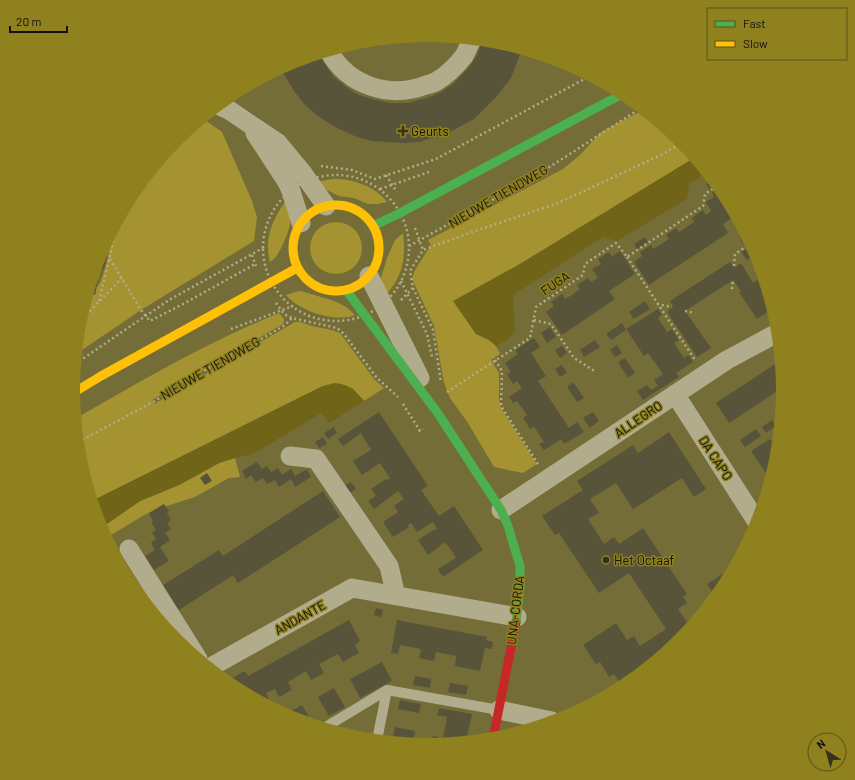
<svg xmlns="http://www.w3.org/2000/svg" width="855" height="780" font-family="Barlow,sans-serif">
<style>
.green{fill:#a49330}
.water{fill:#6f6418}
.building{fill:#58543a}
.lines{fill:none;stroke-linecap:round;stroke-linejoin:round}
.path{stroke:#b1ad8c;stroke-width:2.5;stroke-dasharray:2 3;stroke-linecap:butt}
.lane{stroke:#b1ad8c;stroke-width:10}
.street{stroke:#b1ad8c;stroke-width:19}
.fast{stroke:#4caf50;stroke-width:9}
.slow{stroke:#ffc107;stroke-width:9}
.jam{stroke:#c62828;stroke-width:9}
.poi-dot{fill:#34311f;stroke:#8f811e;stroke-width:1.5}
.labels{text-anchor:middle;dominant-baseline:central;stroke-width:3;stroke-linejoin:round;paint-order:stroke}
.poi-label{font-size:13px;fill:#111;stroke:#8f811e;text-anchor:start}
.street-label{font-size:13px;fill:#111;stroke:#8f811e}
</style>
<rect width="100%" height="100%" fill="#756d38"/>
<!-- green -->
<path class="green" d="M643,110L679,139L694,158L520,264L454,301L476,334L492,342L496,346L500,354L491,360L499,373V398L501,408L537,464L523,473L494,467L468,423L450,398L444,383L434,326L412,279L415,270L431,245L428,240L563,169L580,155L601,132Z
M202,118L222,132L252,201L257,217L254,241L141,310L76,354L79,321L86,299L93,293L101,281L107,262L114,227L132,193L177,139Z
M334,179C353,179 375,186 387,202L378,204H368L354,198L339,196L323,188L320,181Z
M285,202C287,206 291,212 291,217C291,228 280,257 270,262C264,239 272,220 285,202Z
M310 248a26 26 0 1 1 52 0a26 26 0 1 1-52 0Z
M403,233C406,259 403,276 385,296L382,285L381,278L387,258L395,240Z
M299,291C307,292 313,295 321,297C335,301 345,304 355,315C335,323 299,311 286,295Z
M279,313L284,319L283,324L152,400L154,404L295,322H300L312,326L332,330L340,333L363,364L375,380L384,388L364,401L352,388L323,386L92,501L79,459L75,419C142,380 208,342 279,313Z
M235,458L240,477L229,478L195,497L170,505L146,514L106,538L101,528L140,501L179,485L219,463Z"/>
<!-- water -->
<path class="water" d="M694,158L706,173L689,184L687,199L617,241L603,237L513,295L515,331L509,339L496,346L487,338L476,334L453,301L520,264Z
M335,383C351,385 353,389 364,401L329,423L321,413L253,454L235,458L219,463L179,485L140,501L101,528L92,501L323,386Z"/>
<!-- building -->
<path class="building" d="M483,40L497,42L522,49L511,78L497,96L474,119L448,133L419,142L402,143L372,141L357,137L337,128L319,117L305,105L294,91L280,68L292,62L318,54L333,76L349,89L359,95L369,98L389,103H408L430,97L443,91L454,83L470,66L476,57Z
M712,180L716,185L710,189L706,184Z
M719,188L723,193L735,216L723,224L728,233L649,285L634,262L642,256L640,252L651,245L653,249L669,239L666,235L676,228L679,232L694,222L692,218L703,210L706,215L711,211L706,202L714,197L712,192Z
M745,235L749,243L745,246L740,239Z
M645,237L648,242L637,249L634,244Z
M105,244H109L104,269L98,268L102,250Z
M751,246L755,254L747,260L741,252Z
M620,251L635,274L609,291L615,299L562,335L546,312L554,306L551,302L562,294L565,299L572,295L580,289L577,285L588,278L591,282L598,278L592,269L601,264L598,259L609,252L612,257Z
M730,262L733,266L736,267L741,263L753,283L762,277L772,309L757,319L739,292L741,291L733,280L685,311L711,348L697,357L667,312L673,306L670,301Z
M93,278L98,279L95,295L90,294Z
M645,301L650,309L634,319L629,312Z
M658,309L662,315L658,318L667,332L672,329L679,340L674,343L684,358L689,355L693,362L676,373L679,377L643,400L637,391L647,385L651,390L658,386L654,380L663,374L648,353L644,356L626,329Z
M622,323L626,330L611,340L606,334Z
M550,327L556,337L547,343L541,333Z
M534,338L540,347L531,353L546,376L538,381L569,428L577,422L584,432L564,444L561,439L544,450L539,444L544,442L539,434L534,427L530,429L523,418L527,415L517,401L513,403L509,397L522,388L517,381L513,384L507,374L511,372L505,363L518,354L515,350Z
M595,340L600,347L584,357L580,350Z
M617,345L622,353L615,357L610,350Z
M562,346L567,353L560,358L555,350Z
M625,358L635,373L628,378L618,362Z
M780,361L782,388L729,423L716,403Z
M562,365L567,373L560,377L555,369Z
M573,382L584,398L577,402L567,387Z
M379,412L428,486L421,490L439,516L454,506L483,550L443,577L438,569L456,558L451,550L445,542L428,555L418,540L433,530L434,531L437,529L433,522L417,532L411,523L408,525L409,527L393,537L383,522L398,512L394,506L404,499L398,491L374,509L368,501L376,496L371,489L386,479L387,480L390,478L380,463L362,475L353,461L371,450L361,433L343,446L338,439Z
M593,412L599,421L590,428L583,418Z
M772,420L776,426L766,433L762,427Z
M334,427L337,433L328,439L324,433Z
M756,429L761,436L745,447L740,440Z
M669,432L706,489L694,497L682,478L633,509L616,483L590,499L599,513L588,519L604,544L614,537L619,544L643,528L687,594L683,597L687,603L678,609L690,627L678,641L622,686L614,674L609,677L600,662L596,664L583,645L616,623L627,640L634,636L640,646L666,629L629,573L599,593L559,533L555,535L542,516L583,490L577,481L633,445L638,453Z
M323,437L327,444L319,448L315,442Z
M770,439L777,449L776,459L770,479L751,451Z
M257,462L262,469L267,466L271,472L278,468L282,475L291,469L295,476L307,469L311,477L295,487L291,479L279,487L275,480L267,484L263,478L256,482L251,475L246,479L242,471Z
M207,473L212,481L205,485L200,478Z
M351,482L356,489L348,494L343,487Z
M323,491L340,517L238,583L233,575L176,612L160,587L219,550L223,556Z
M164,504L169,511L167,513L171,520L167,523L171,529L165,533L170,540L160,547L169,561L154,570L145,556L155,550L151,543L156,539L152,532L156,530L151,522L153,521L149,513Z
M734,567L723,587L715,596L707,584Z
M376,608L383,610L381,617L374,615Z
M349,620L360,641L355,645L359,653L343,662L338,654L319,664L324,673L311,680L306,671L288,682L292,690L279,697L275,689L266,693L269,699L262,702L226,682L245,671L248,676Z
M397,620L487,637L486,640L493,642L492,649L485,648L480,671L455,666L456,656L436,652L434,661L419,658L421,649L400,645L398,654L391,653Z
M382,662L392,681L360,698L350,679Z
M415,676L431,679L430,688L413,685Z
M450,683L468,686L466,695L448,692Z
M334,688L345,707L329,716L318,697Z
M400,700L421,704L419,713L398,709Z
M302,705L313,724L288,716L286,714Z
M439,708L472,714L466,741L431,745L433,736L443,738L447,717L437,715Z
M395,727L415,731L413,744L392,741Z"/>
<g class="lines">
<!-- path -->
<path class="path" d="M321,166L352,170L375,179L436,159L590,76
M386,175L397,192
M263 248a73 73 0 1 1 146 0a73 73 0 1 1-146 0Z
M380,189L432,171
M415,228L423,250
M409,246L534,177L641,108
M252,255L256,266
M627,257L695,360
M110,259L141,310L150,321L185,303L255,264
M734,266L735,254L750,244
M401,281L427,334L432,357
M413,288L433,330L441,382
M732,289L733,280
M401,300L413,288L410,271L423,250L472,232L556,204L663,154L681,143
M99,301L119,217
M276,303L284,314L292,318
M657,304L672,307
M685,311L695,313
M534,320L551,324L574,358L596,372
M79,322L122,278
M231,329L293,306
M495,360L502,371L501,406L538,464
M75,364L169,300L263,248
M447,392L530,338L536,307L583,275L585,264L616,243L627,257L703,206L705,194L717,186
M403,404L420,431L423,429
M78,442L153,402L202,372L263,338L285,325L292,318L337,328L344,334L377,378L398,397"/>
<!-- lane -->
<path class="lane" d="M324,728L387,690L499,710
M377,740L387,690"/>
<!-- street -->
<path class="street" d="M329,51C348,86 390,99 426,85C430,84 434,83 437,81C447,75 457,65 464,56C467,51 469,45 472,39
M218,105L229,110L278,143L302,172L326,206
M255,133L287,182L291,191L301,223
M369,276L420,378
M675,394L757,522
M290,456L316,459L389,566L396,596
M501,510L727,360L777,333
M129,549L198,659
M209,668L352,588L517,617
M499,710L552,721"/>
<!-- fast -->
<path class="fast" d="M373,226L400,213L622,94
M346,290L437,412L501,510L508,526L520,566V587L516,622"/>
<!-- slow -->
<path class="slow" d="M293 248a43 43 0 1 1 86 0a43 43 0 1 1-86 0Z
M73,393L101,376L297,268"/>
<!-- jam -->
<path class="jam" d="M493,739L516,622"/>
</g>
<!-- markers -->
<g class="poi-dot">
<path d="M401 125h4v4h4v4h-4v4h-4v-4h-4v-4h4z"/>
<circle cx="606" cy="560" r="4"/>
</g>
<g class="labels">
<!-- poi labels -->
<g class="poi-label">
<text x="411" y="131">Geurts</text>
<text x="614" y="560">Het Octaaf</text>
</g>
<!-- street labels -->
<g class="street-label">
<text transform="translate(498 196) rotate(-30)">NIEUWE TIENDWEG</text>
<text transform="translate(555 283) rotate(-34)">FUGA</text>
<text transform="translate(210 368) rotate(-30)">NIEUWE TIENDWEG</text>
<text transform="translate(638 419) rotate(-34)">ALLEGRO</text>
<text transform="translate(716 458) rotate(57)">DA CAPO</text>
<text transform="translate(515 610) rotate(-83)">UNA-CORDA</text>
<text transform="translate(300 617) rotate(-29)">ANDANTE</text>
</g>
</g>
<!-- crop -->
<path d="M0 0H855V780H0ZM80 390a348 348 0 1 1 696 0a348 348 0 1 1-696 0Z" fill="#8f811e" fill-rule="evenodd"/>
<!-- legend -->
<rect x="707" y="8" width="140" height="52" fill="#8f811e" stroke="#5d5419"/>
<rect x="715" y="21" width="20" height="6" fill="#4caf50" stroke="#5d5419"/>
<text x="743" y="28" font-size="12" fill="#111111">Fast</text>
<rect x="715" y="41" width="20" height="6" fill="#ffc107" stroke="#5d5419"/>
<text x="743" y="48" font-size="12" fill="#111111">Slow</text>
<!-- north arrow -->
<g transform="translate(827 752) rotate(323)"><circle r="19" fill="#8f811e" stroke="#5d5419"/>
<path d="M0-3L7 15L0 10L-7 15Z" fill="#34311f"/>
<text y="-6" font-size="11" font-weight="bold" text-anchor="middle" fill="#111111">N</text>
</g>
<!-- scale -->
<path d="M10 26v6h57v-6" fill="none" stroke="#111111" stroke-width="2"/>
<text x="16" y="26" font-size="12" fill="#111111" stroke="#8f811e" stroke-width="3" paint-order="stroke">20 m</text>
</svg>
